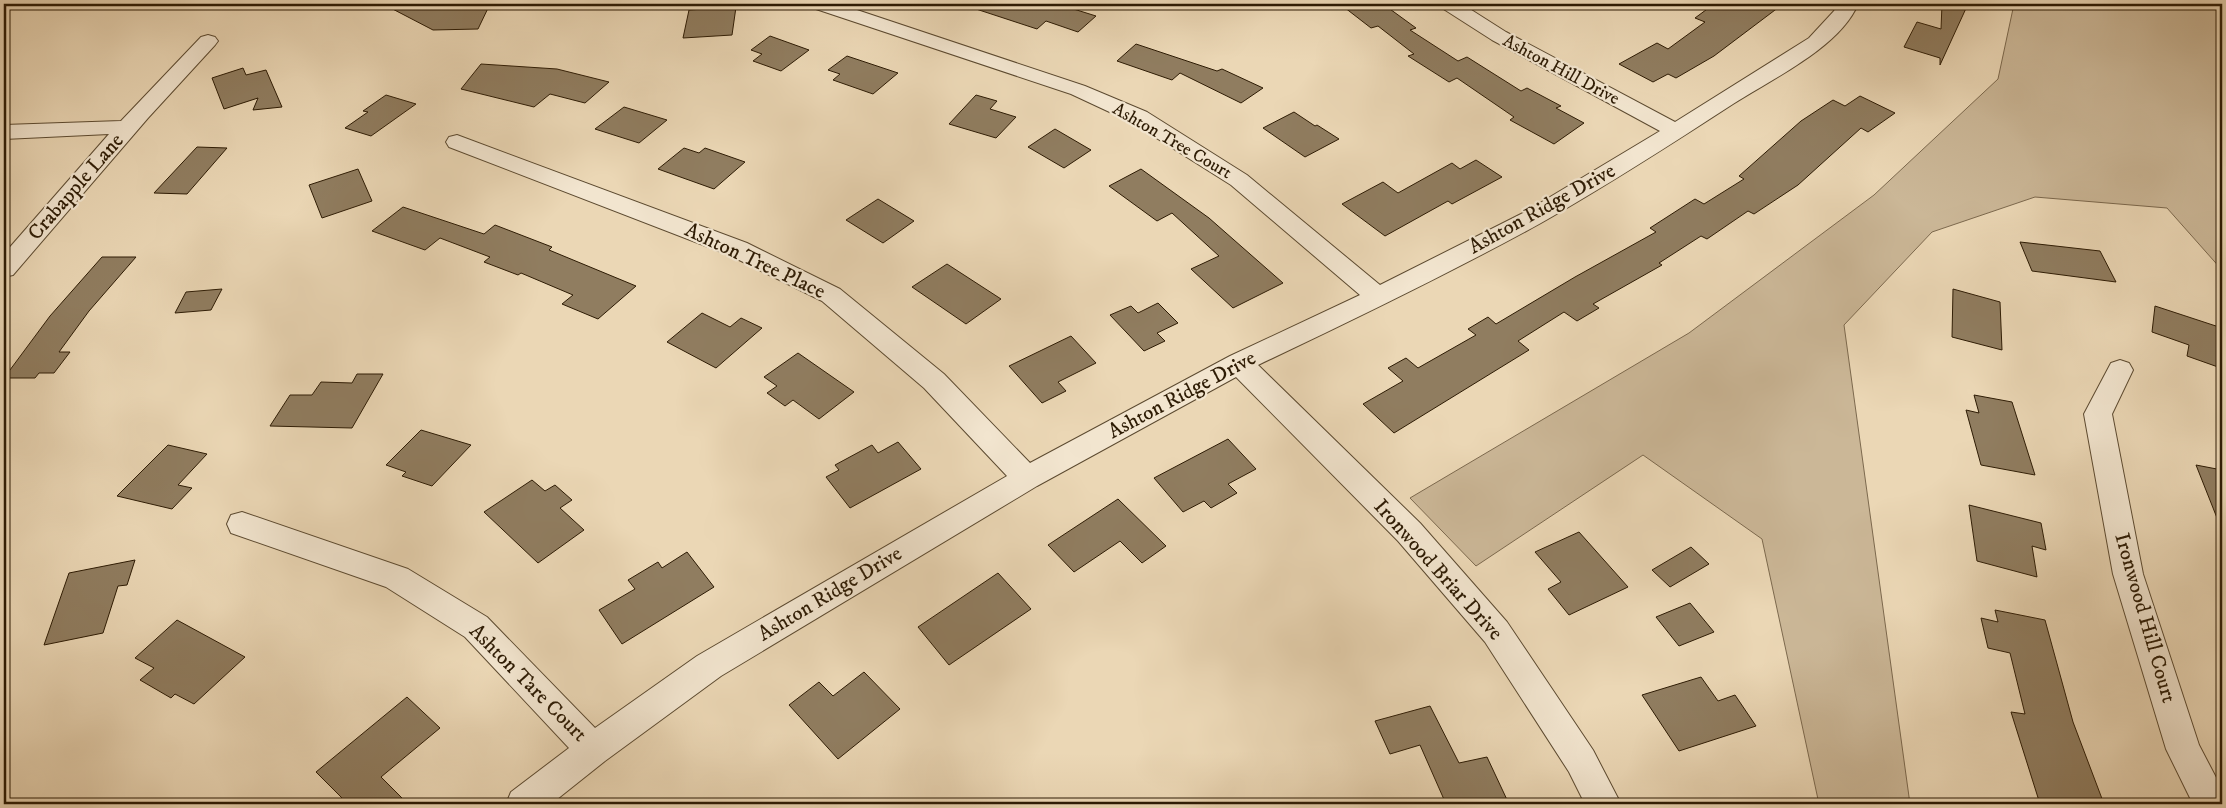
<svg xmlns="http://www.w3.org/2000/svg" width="2226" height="808" font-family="'IM FELL DW Pica',serif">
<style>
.green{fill:#cbb797;stroke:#7c694e}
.building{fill:#907d60;stroke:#2d1b04}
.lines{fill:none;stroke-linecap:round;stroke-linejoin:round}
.minor-casing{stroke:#5c4a30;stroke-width:2}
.minor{fill:#f2e5cf;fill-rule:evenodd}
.labels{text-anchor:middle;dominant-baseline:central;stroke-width:4.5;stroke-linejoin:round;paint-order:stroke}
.far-street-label{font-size:18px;fill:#2d1b04;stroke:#f2e5cf}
.street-label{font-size:21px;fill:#2d1b04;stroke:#f2e5cf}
</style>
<rect width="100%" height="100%" fill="#ebd7b5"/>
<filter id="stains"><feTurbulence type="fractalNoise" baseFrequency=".004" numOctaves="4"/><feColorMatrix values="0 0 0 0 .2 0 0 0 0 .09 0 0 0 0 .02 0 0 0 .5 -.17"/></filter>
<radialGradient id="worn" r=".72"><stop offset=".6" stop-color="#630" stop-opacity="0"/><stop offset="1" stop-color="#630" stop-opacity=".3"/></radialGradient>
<!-- green -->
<path class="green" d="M2014,4H2222V270L2167,208L2035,197L1932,232L1844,325L1910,804H1819L1762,539L1643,455L1476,566L1410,498L1689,333L1874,195L1998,79Z"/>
<!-- building -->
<path class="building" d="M383,4H427L432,7L490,4L478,29L433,30Z
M974,4H1067L1064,6L1096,16L1078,32L1046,21L1037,29L973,8Z
M1340,4H1383L1416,28L1410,30L1458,61L1467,57L1521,91L1527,88L1561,106L1556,108L1584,123L1554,144L1510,120L1514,117L1457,78L1449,82L1408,56L1414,54L1378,26L1371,28Z
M1714,4H1783L1714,56L1676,78L1668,74L1653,82L1619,64L1657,43L1668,49L1705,22L1695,18Z
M1942,4H1968L1940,65V58L1904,47L1917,22L1941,29Z
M736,7L732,35L683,38L689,10Z
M770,36L809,50L781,71L753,61L762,54L751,50Z
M1136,44L1217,71L1222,69L1263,88L1241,103L1180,73L1172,80L1117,61Z
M847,56L898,73L873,94L833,80L840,74L828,70Z
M481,64L557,69L609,82L585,103L550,94L534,107L461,89Z
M243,68L246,75L266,70L282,107L253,110L258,98L224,109L212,78Z
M386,95L416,104L371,136L345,128L368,112L363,111Z
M976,95L997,101L990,109L1016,117L996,138L949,124Z
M1860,96L1895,113L1868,132L1861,128L1798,185L1754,214L1748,211L1707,239L1701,236L1659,263L1662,265L1593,304L1599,308L1577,321L1564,312L1518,341L1529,350L1394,433L1363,404L1403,381L1388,368L1406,358L1418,368L1476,335L1468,329L1488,317L1496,324L1575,277L1656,232L1650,228L1695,199L1704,204L1744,179L1739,176L1801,121L1833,100L1845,106Z
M624,107L667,120L639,143L595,129Z
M1294,112L1315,126L1317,125L1339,139L1305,157L1263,128Z
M1055,129L1091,150L1064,168L1028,147Z
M197,147L227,148L187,194L154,193Z
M684,148L699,153L705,148L745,162L714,189L658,169Z
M1476,160L1502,177L1452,204L1448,201L1385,236L1342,204L1383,182L1398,193L1452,163L1460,169Z
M358,169L372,201L322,218L309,185Z
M1141,169L1209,218L1283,283L1233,308L1191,269L1219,256L1172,213L1157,221L1109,186Z
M878,199L914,221L883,243L846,220Z
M403,207L484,234L495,225L552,247L549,250L636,286L598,319L562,304L573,295L521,273L518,275L484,262L490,257L440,238L425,250L372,231Z
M2020,242L2100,251L2116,282L2032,271Z
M102,257H136L89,311L59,352H70L54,373H39L35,378H4L50,316Z
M947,264L1001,299L966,324L912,287Z
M222,289L211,310L175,313L186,292Z
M1953,289L2000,302L2002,350L1952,337Z
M1158,303L1178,323L1157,333L1165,341L1144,351L1110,315L1131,306L1138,313Z
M2155,306L2222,328L2218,367L2187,356L2189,345L2152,332Z
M702,313L730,327L741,318L762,328L716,368L667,342Z
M1071,336L1096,363L1058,382L1066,391L1042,403L1009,366Z
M798,353L854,392L819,419L793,400L785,406L767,393L777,386L764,377Z
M357,374H383L352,428L270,426L290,395H312L321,382L352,383Z
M1974,395L2012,402L2035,475L1981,465L1966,410L1979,413Z
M421,430L471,445L432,486L402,476L406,472L386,465Z
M1228,439L1256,469L1228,484L1237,493L1211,508L1204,501L1183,512L1154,478Z
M898,442L921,469L850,508L826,477L839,470L835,465L872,445L878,453Z
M168,445L207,454L178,485L192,488L172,509L117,496Z
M2196,465L2222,470V528H2221Z
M532,480L545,491L555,485L572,500L560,508L584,530L538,563L484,512Z
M1118,499L1166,546L1142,563L1120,541L1074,572L1048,545Z
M1969,505L2041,523L2046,550L2032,546L2037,577L1977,561Z
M1579,532L1628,587L1569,615L1548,589L1561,582L1535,552Z
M1691,547L1709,564L1670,587L1652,570Z
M687,552L714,587L622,644L599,610L635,589L628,580L658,562L662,568Z
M135,560L127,585L118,586L103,633L44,645L69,573Z
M998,573L1031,609L949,665L918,627Z
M1690,603L1714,632L1679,646L1656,617Z
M1995,610L2045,620L2073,722L2104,804H2040L2011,712L2025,714L2010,653L1988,648L1981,618L1998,622Z
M177,620L245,657L194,704L175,694L171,698L140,680L154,668L135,658Z
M864,672L900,709L838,759L789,705L819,682L833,696Z
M1701,677L1718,701L1735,695L1756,726L1679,751L1642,695Z
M407,697L440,728L381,777L408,804H348L316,772Z
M1430,706L1459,763L1487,757L1509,804H1446L1420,745L1390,754L1375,721Z"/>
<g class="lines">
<defs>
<path id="minor" d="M810,4H839L1085,86L1147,112L1247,175L1380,285L1525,212L1660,131L1492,40L1442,8L1439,4H1462L1506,32L1675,122L1809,38L1834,11L1838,4H1858C1840,47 1772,79 1733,104C1670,145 1606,186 1541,223C1448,274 1353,320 1258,365L1420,523L1507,622L1593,750L1621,804H1585L1569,772L1485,642L1398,541L1236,377L1037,486L721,676L605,761L551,804H506L511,792L569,748L465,637L386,587L231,533L227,524L231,515L242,512L408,569L487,617L595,728L697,656L1007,476L924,388L822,301L729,255L449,147L446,142L449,137L457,135L747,243L840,289L944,374L1030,463L1230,356L1360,295L1231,185L1131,122L1071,94L813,8Z
M208,35L215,37L218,41L215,45L148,118L13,275L4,277V254L109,134L4,139V125L121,121L201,37Z
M2120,360L2129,363L2133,370L2112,414L2143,574L2199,745L2222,789V804H2193L2166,749L2113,574L2084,414L2111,363Z"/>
</defs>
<!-- minor casing -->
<use href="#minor" class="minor-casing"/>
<!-- minor -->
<use href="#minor" class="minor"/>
</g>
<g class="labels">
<!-- far-street labels -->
<g class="far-street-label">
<text transform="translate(1561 70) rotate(28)">Ashton Hill Drive</text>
<text transform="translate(1172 141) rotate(30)">Ashton Tree Court</text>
</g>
<!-- street labels -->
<g class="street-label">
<text transform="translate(76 187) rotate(-49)">Crabapple Lane</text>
<text transform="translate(1542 209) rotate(-29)">Ashton Ridge Drive</text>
<text transform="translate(755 261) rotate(25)">Ashton Tree Place</text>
<text transform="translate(1182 395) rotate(-28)">Ashton Ridge Drive</text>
<text transform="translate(1438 570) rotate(48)">Ironwood Briar Drive</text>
<text transform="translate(830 594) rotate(-31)">Ashton Ridge Drive</text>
<text transform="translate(2145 618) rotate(74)">Ironwood Hill Court</text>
<text transform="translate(528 683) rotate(45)">Ashton Tare Court</text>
</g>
</g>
<!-- margin -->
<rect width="2226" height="808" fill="none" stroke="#ebd7b5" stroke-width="20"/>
<rect x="5" y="5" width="2216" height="798" fill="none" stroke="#2d1b04" stroke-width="2.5"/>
<rect x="10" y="10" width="2206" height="788" fill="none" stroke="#2d1b04"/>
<rect width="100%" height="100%" filter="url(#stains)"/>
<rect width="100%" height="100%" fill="url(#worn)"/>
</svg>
